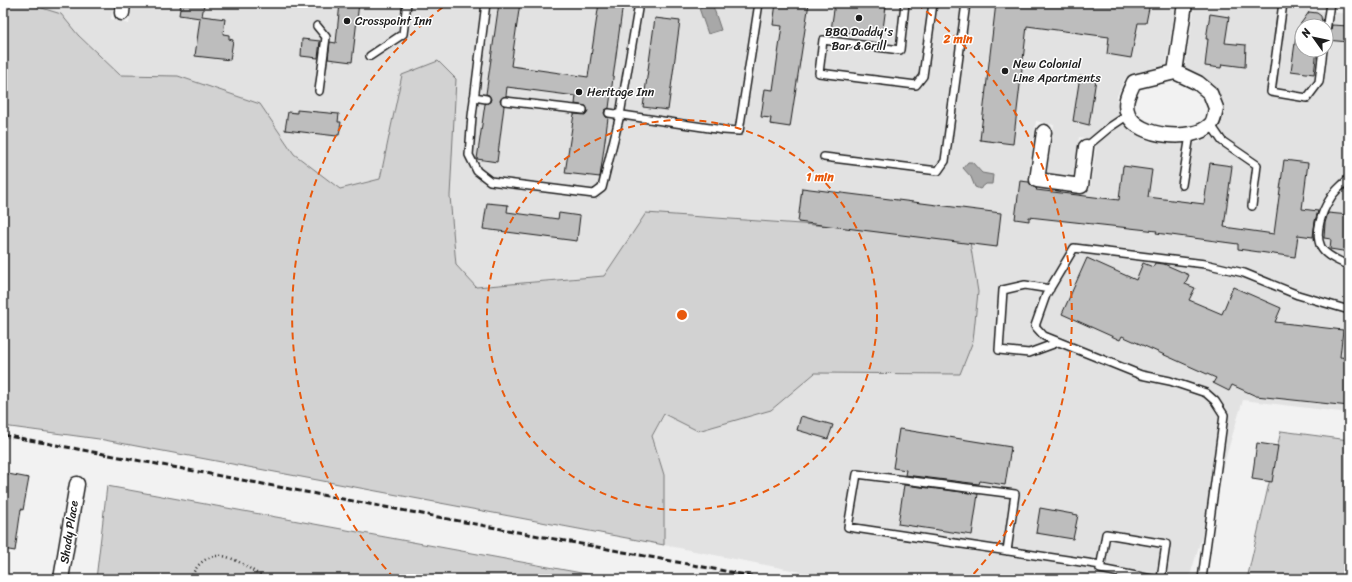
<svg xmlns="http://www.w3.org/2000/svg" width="1352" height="582" font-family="Sriracha,sans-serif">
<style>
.built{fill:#e2e2e2;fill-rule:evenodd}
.green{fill:#d2d2d2;stroke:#777}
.water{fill:#a8a8a8;stroke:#707070}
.building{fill:#bdbdbd;stroke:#1c1c1c}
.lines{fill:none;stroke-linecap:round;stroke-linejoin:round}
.lane-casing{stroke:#1c1c1c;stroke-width:10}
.street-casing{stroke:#1c1c1c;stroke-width:17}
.path{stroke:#1c1c1c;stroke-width:2.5;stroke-dasharray:1 3;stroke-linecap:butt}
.lane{stroke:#fff;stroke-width:7}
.street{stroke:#fff;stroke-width:14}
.rail{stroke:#1c1c1c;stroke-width:3;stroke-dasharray:6 3;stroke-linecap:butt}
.ring{fill:none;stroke:#e8590c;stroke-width:2;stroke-dasharray:7 5}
.poi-dot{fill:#1c1c1c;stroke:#fff;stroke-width:1.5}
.labels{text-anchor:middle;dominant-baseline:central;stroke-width:3;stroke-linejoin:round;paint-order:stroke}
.poi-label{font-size:12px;fill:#1c1c1c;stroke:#fff;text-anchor:start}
.street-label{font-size:12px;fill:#1c1c1c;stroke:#fff}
.centre{fill:#e8590c;stroke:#fff;stroke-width:2}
.ring-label{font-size:12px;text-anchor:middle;font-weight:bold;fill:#e8590c;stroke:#fff;stroke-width:3;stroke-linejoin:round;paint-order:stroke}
</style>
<rect width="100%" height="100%" fill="#f2f2f2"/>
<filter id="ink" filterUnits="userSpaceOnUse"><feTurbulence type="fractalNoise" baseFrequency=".025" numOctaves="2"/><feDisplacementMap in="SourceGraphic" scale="8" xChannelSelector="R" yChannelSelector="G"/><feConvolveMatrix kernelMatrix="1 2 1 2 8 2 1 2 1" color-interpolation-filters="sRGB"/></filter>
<g filter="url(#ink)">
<!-- built -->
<path class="built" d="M26,3H114L111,19L129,24L132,3H1176L1166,65L1130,74L1125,78L1117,96V100L1119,115L1121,120L1133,133L1152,142L1176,144L1198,143L1217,133L1220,128L1225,111V105L1215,87L1201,76L1185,68L1195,3H1253L1349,14V413L1243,400L1189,579H837L664,545V475L652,436L665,414L771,410L814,373L960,374L604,276L476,287L456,265L450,196L402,75L380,179L340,189L294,154L260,104L178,76L120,75L78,35L61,14ZM1302,26H1326V50H1302ZM1036,121L1054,125L1047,173L1073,176L1079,137L1097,141L1090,188L1081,194L1037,189L1028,178Z"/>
<!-- green -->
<path class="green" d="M3,3H26L61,14L78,35L120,75L178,76L260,104L294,154L340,189L380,179L402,75L438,61L456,79L450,196L456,265L476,287L604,276L646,213L969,236L978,292L973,341L960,374L815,373L771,410L698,431L664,414L652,436L664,475V545L99,439L3,426Z
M1281,431L1349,440V579H1247Z
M107,486L614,579H96Z"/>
<!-- water -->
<path class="water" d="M712,3L721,30L708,34L699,8Z
M968,162H972L982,173L993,175L992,184H986L980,189L975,187L971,177L963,168Z"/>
<!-- building -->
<path class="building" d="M181,3L204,5L202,16L225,19L223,34L229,35V39L233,40L230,60L195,56L200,18L179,15Z
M340,3H359L352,62L328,59L330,42L336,43Z
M499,3H520L511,66L588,77L599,3H623L609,108L605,110L604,113L606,117L608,118L600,177L565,173L574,114L585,115L588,111L586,106L575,104L576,96L507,87L506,96L503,97L500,100L501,103L504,106L497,162L477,159L485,104L490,102L491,99L489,95L486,94Z
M776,3H809L790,127L770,124L771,118L761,117L765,89L773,90L782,26L773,25Z
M835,3H880V6H886L882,37L831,30Z
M996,3H1150L1146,23H1138L1131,58L1107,54L1109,37L1027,26L1013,144L980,140Z
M1309,12L1317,13L1321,16L1322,23V26H1302V50H1317L1314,74L1291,71L1297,29Z
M1210,14L1229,17L1225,43L1246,45L1245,67L1222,64L1221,68L1205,66L1208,39H1206Z
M655,18L680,21L668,110L643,107Z
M1332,25L1349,26V42L1326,40V36L1330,34Z
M302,39L320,41L318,58L301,56Z
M1080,76L1096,79L1089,125L1073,121Z
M297,110L339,114L338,122H341L339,135H337V136L285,130L288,112L297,113Z
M1284,160L1308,163L1302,209L1318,211L1315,221L1313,237L1298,235L1295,257L1238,249V244L1156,233L1157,231L1029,217V221L1015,219L1020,181L1029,182L1032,186L1037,189L1036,190L1119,200L1123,166L1152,170L1148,197L1204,204L1210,163L1232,166L1224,227L1274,234Z
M802,188L1001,213L997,247L798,222Z
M487,203L508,205L507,212L558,219L559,213L580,216L577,241L483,229Z
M1328,213L1349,215V252L1330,249L1331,239L1324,238L1325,223Z
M1087,258L1136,280L1143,263L1153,267L1155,263L1164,264L1189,275L1185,284L1195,288L1189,300L1222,314L1233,287L1281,308L1275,322L1343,330L1340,357L1349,358V406L1256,396L1232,385L1229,391L1213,383L1216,378L1122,336L1120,340L1062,314Z
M801,416L833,425L828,439L797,430Z
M899,429L1011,447L1005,485L980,481L979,484L905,475L906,470L893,468Z
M1257,443L1278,446L1272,482L1252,479Z
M3,473L29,478L23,510L21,509L15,551L3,549Z
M904,485L978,494L972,535L898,524Z
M1040,508L1078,515L1073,539L1036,533Z"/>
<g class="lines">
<defs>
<path id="lane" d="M486,3L472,116L469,155L477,171L490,181L594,194L602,188L620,115L639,3
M905,3L900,50L823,40L819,73L916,85L923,76L933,3
M1283,3L1271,92L1307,98L1319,82L1323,50
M317,26L326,37L319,91
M1326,31L1330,3
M370,56L403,34L407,3
M474,97L486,99
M505,101L583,110
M609,113L723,130L739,131L759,3
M1211,125L1222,141L1257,165L1252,206
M1086,147L1110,127L1128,115
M824,157L938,171L945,161L966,3
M1182,185L1190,135
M1343,263C1335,259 1325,255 1321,247C1314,233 1322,211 1330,199C1334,191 1343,185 1349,178
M1050,289L1025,285L1003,290L999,350L1029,353L1059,342
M1007,551L1015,494L857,474L848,527L1101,565
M1152,579L1100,569L1106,534L1166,544L1161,579
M1202,579L1224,415L1215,401L1206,393L1170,381L1141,375L1044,336L1035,326L1046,295L1074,248L1205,264L1244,273L1298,295L1349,310"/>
<path id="street" d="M122,13L123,3
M1175,72L1198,83L1210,93L1216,108C1215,113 1214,122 1210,125C1194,142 1137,138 1128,114C1123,103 1129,93 1134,82Z
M1175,72L1185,3
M1044,132L1037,180L1081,186L1086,147
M61,579L77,484"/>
</defs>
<!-- lane casing -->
<use href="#lane" class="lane-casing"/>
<!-- street casing -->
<use href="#street" class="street-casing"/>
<!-- path -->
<path class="path" d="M191,579C195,564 210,552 227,557C241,561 254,572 266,579"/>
<!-- lane -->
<use href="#lane" class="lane"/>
<!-- street -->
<use href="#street" class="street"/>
<!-- rail -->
<path class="rail" d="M3,435L767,579"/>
</g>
</g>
<!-- distance rings -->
<g class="ring">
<circle cx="682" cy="315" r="195"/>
<path d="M394 578A390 390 0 0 1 447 4M917 4A390 390 0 0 1 970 578"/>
</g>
<!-- markers -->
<g class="poi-dot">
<circle cx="859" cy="18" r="4"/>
<circle cx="347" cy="21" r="4"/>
<circle cx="1005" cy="71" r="4"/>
<circle cx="579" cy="92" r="4"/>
</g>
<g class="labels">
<!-- poi labels -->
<g class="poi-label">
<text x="355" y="21">Crosspoint Inn</text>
<text x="859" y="32" text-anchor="middle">BBQ Daddy's<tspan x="859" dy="14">Bar &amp; Grill</tspan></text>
<text x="1013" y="64">New Colonial<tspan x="1013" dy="14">Line Apartments</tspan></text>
<text x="587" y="92">Heritage Inn</text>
</g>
<!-- street labels -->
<g class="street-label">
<text transform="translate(69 532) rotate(-81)">Shady Place</text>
</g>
</g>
<circle cx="682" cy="315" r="6" class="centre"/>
<g class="ring-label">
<text x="958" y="43">2 min</text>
<text x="820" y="181">1 min</text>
</g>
<!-- margin -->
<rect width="1352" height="582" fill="none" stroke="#fff" stroke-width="16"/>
<rect x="8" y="8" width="1336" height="566" fill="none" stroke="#1c1c1c" stroke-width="1.5" filter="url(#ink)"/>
<!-- north arrow -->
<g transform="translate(1314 38) rotate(303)"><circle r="19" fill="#ffffff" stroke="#a4a4a4"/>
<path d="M0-3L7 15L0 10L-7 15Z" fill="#1c1c1c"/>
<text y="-6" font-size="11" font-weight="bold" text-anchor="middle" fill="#1c1c1c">N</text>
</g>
</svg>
